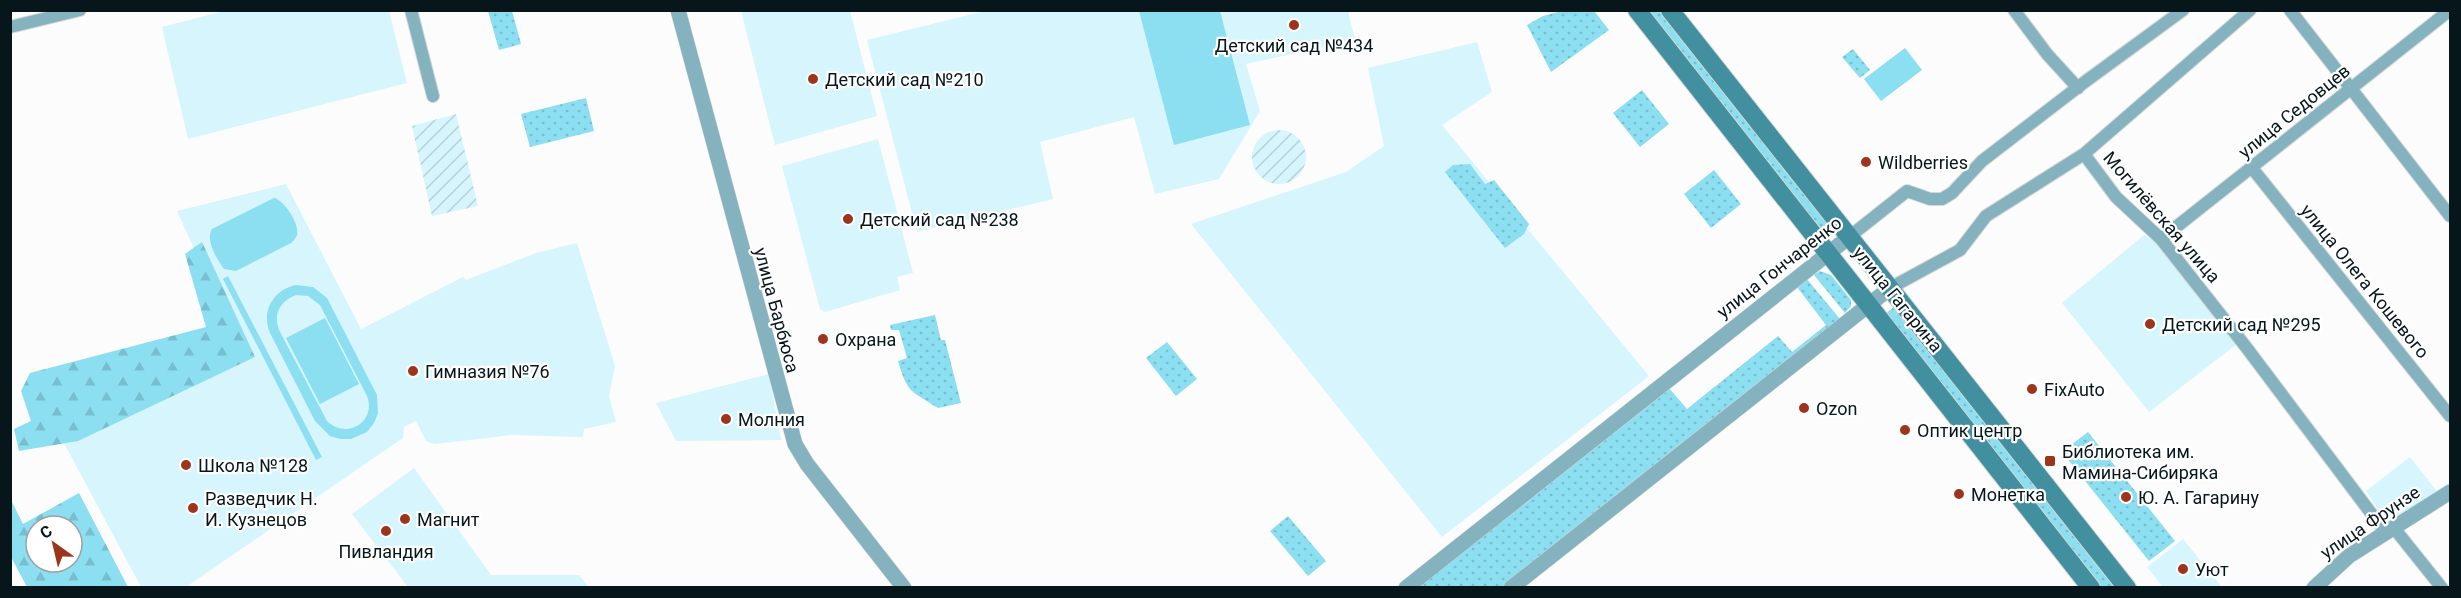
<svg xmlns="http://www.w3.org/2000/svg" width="2461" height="598" font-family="Roboto,sans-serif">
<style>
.built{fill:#d6f5fd}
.industrial{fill:url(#industrial-furrows)}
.green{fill:url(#green-dots)}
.forest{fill:url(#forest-firs);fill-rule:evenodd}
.pitch{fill:#8cdef1;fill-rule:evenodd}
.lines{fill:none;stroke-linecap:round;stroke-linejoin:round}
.minor-casing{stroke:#d5d7d8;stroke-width:14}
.tertiary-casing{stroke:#d5d7d8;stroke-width:16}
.secondary-casing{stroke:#d5d7d8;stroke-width:20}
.minor{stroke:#84b3bf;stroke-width:12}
.tertiary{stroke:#84b3bf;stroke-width:15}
.secondary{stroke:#428fa0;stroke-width:18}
.poi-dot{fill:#9d341c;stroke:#fff;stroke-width:2}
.labels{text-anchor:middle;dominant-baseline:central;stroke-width:4.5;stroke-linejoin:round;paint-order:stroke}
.poi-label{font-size:18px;fill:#06161a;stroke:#fff;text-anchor:start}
.street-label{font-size:18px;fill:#06161a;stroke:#fff}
</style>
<defs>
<pattern id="industrial-furrows" width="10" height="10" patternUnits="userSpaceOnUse" patternTransform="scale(1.5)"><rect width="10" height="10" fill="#d6f5fd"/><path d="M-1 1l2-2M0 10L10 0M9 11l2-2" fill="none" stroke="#b6d1d8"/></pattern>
<pattern id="green-dots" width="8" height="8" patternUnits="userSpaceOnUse" patternTransform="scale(1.5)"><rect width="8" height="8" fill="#8cdef1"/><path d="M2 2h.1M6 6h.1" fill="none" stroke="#77bece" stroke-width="1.8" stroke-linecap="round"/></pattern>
<pattern id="forest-firs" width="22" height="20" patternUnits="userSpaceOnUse" patternTransform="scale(1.5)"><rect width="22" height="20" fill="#8cdef1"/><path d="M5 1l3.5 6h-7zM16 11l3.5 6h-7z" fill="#77bece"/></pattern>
</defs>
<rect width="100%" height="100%" fill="#fcfcfc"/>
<!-- built -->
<path class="built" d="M228,10L389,11L407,83L188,139L162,27Z
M989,10L1348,11L1355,40L1246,64L1260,111L1219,179L1155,194L1134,117L1040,142L1053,199L917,232L867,40Z
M741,11H850L877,116L775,145Z
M1477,42L1492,92L1442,125L1649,376L1442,537L1191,224L1346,172L1384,146L1368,68Z
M878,139L913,273L897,277L900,290L825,312L820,309L782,166Z
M286,184L361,329L463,277L466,280L536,253L577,243L615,366L609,396L616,422L584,429L583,437L513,435L434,444L426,441L416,421L404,427L403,438L186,587H141L57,430L234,337L177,211Z
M2144,235L2159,244L2237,344L2149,412L2062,303Z
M769,374L781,440L676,441L656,403Z
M2410,457L2439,494L2387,523L2366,491Z
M414,468L491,575H579L589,587H408L352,514Z
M2183,539L2222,587H2163L2147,567Z"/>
<!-- industrial -->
<path class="industrial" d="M456,114L478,206L432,216L412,126Z
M1252 157a27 27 0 1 1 54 0a27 27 0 1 1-54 0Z"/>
<!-- green -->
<path class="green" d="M488,11H512L521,44L499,50Z
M1562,11H1594L1609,30L1551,72L1527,25L1543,16Z
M1647,11H1660L1831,228L1823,235Z
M1853,49L1870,70L1860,78L1842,57Z
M1642,90L1669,124L1640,147L1613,113Z
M586,98L594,131L530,147L521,114Z
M1470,164L1485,184L1494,180L1529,224L1524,234L1505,248L1445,172L1453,165Z
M1714,170L1741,204L1711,228L1684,194Z
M1820,271L1831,275L1851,300V306L1845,313L1814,275Z
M1806,278L1840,319L1510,587L1415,588L1669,388L1687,409L1778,336L1792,352L1826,325L1797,287Z
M1894,307L2116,587H2102L1885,314Z
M935,315L941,340H945L961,403L938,408C911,390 908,395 898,361L907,358L899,330H891L890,325Z
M1167,342L1197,379L1176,396L1146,358Z
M2088,432L2175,541L2149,561L2062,452Z
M1288,516L1326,561L1308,576L1270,531Z"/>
<!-- forest -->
<path class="forest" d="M202,242L255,357L78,441L19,451L14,429L31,421L21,391L30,373L206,327L185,254Z
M79,493L128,587H27L11,557V500L23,524ZM36,526H72V562H36Z"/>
<!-- pitch -->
<path class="pitch" d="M1139,11H1220L1250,125L1174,145Z
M1905,48L1922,70L1881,101L1864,79Z
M274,198C284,200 300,224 297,235C296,238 294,240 291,243L236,271L224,269C217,259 205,241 212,229Z
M228,276L322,457L316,460L223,279Z
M296,285L313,287L327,298L377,395L378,413L374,423L367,432L351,439H340L330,436L315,421L270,333C261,311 273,290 296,285ZM296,295L308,296L320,305L367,396C377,422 346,440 327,421L279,330C273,314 280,301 296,295Z
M325,318L359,384L320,404L286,338Z"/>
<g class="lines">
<defs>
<path id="minor" d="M411,10L433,96
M2014,10L2047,54L2078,88
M2290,10L2450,216
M10,27L80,10
M2084,154L2116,197L2161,239L2246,347L2386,533
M2252,168L2450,416
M1849,237L1907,191L1930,199H1942L1952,193L1982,161L2086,81L2183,10
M2161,239L2450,10
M1890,288L1960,250L1986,216L2084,154L2250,10
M2394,528L2442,588"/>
<path id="tertiary" d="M678,10L795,444L807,464L904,588
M1406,588L1849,237
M1511,588L1890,288
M2314,588L2349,556L2450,492"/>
<path id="secondary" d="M1637,10L2091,588
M1670,10L2127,588"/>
</defs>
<!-- minor casing -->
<use href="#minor" class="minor-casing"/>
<!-- tertiary casing -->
<use href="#tertiary" class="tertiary-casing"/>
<!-- secondary casing -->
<use href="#secondary" class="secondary-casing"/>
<!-- minor -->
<use href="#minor" class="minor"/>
<!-- tertiary -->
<use href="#tertiary" class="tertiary"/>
<!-- secondary -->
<use href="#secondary" class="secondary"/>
</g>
<!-- markers -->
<g class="poi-dot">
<circle cx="1294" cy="25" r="6"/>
<circle cx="813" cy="79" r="6"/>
<circle cx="1866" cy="162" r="6"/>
<circle cx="848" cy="219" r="6"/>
<circle cx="2150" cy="324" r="6"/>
<circle cx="823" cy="339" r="6"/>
<circle cx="413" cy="371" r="6"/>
<circle cx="2032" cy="389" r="6"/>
<circle cx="1804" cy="408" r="6"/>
<circle cx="726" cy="419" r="6"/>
<circle cx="1905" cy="430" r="6"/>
<rect x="2044" y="455" width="12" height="12" rx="3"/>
<circle cx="186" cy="465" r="6"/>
<circle cx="1959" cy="494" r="6"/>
<circle cx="2126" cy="497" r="6"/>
<circle cx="193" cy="508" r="6"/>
<circle cx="405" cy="519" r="6"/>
<circle cx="386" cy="531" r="6"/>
<circle cx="2183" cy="569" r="6"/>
</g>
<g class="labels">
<!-- poi labels -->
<g class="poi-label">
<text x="1294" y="45" text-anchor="middle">Детский сад №434</text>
<text x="825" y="79">Детский сад №210</text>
<text x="1878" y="162">Wildberries</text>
<text x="860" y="219">Детский сад №238</text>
<text x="2162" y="324">Детский сад №295</text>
<text x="835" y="339">Охрана</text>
<text x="425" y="371">Гимназия №76</text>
<text x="2044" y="389">FixAuto</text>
<text x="1816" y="408">Ozon</text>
<text x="738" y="419">Молния</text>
<text x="1917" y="430">Оптик центр</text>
<text x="2062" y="451">Библиотека им.<tspan x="2062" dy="21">Мамина-Сибиряка</tspan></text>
<text x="198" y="465">Школа №128</text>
<text x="1971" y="494">Монетка</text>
<text x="2138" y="497">Ю. А. Гагарину</text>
<text x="205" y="498">Разведчик Н.<tspan x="205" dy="21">И. Кузнецов</tspan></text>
<text x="417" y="519">Магнит</text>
<text x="386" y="551" text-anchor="middle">Пивландия</text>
<text x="2195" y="569">Уют</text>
</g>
<!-- street labels -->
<g class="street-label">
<text transform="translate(2294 111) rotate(-39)">улица Седовцев</text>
<text transform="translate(2162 217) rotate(49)">Могилёвская улица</text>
<text transform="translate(1779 267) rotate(-38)">улица Гончаренко</text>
<text transform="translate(2365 281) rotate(51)">улица Олега Кошевого</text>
<text transform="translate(1898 299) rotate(51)">улица Гагарина</text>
<text transform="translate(777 310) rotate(75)">улица Барбюса</text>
<text transform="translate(2370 522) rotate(-34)">улица Фрунзе</text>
</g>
</g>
<!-- border -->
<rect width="2461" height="598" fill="none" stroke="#06161a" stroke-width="24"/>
<!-- north arrow -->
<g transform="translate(54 544) rotate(326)"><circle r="28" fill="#ffffff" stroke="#9ba2a3" stroke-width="1.5"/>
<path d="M0-4.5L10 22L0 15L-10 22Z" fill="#9d341c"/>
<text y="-9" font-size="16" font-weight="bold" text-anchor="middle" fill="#06161a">С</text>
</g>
</svg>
